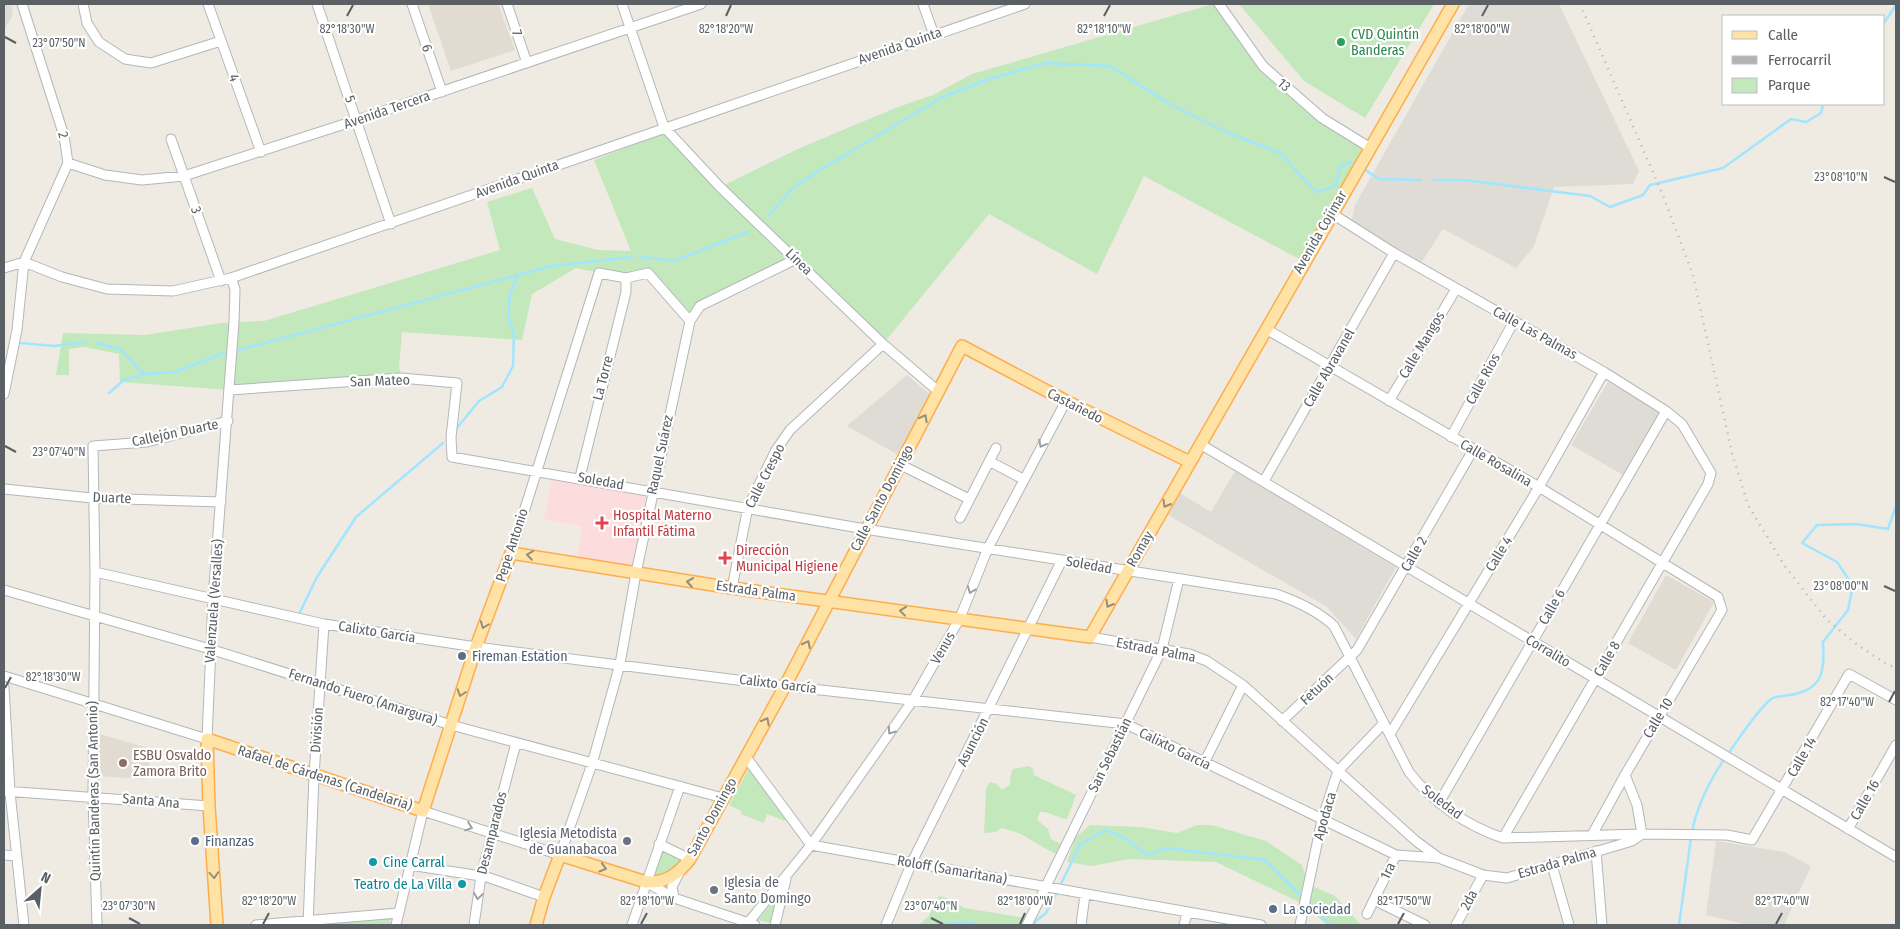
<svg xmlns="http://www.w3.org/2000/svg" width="1900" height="929" font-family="'Fira Sans Condensed',sans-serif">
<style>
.industrial{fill:#dfdcd6}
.education{fill:#e1dbd2}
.medical{fill:#fddcde}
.green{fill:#c3e8bc}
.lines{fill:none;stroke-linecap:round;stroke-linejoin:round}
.stream{stroke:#a1e6ff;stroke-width:2.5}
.minor-casing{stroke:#b3b7bb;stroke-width:11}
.major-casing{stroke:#fdae4c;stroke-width:14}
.minor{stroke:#fff;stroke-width:9}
.major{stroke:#ffe2a6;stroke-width:11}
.rail{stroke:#b2b3b4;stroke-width:2.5;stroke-dasharray:1 6;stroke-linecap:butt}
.oneway{stroke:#948e7b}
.oneway2{stroke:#9ca0a2}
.ticks{fill:none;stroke:#5a6064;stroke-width:2}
.leisure-dot{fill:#2e9e5b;stroke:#fff;stroke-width:2}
.health-dot{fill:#e0444e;stroke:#fff;stroke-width:2}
.service-dot{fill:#5c6f8a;stroke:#fff;stroke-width:2}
.education-dot{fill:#8d6e63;stroke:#fff;stroke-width:2}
.worship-dot{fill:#6b7280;stroke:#fff;stroke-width:2}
.culture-dot{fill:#0f9aa8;stroke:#fff;stroke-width:2}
.labels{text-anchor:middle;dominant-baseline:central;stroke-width:4.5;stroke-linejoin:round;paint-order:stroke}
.street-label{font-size:14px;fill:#5a6064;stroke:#fff}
.leisure-label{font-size:14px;fill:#27864d;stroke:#fff;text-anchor:start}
.health-label{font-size:14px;fill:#be3a42;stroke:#fff;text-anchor:start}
.service-label{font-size:14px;fill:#4e5e75;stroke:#fff;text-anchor:start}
.education-label{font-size:14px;fill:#785e54;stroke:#fff;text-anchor:start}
.worship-label{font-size:14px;fill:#5b616d;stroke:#fff;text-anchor:end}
.culture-label{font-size:14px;fill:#0d838f;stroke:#fff;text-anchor:start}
.ticks-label{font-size:12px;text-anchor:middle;fill:#5a6064;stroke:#fff;stroke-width:4.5;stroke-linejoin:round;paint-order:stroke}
</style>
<rect width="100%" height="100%" fill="#efeae2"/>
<!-- industrial -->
<path class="industrial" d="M4,4H11L13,14L4,31Z
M1469,4H1559L1639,171L1633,184L1554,187L1534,246L1516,268L1443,229L1421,263L1351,223L1355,205Z
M907,375L932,396L900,456L847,426Z
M1608,382L1662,413L1625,476L1571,445Z
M1235,471L1396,567L1356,639L1327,607L1168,515L1180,493L1211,512Z
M1716,841L1784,852L1811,866L1784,925H1748L1706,915Z"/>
<!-- education -->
<path class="education" d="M428,4H498L515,50L451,71Z
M1666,575L1714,602L1676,670L1628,643Z
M96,733L152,749L147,779L96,776Z"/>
<!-- medical -->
<path class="medical" d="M552,480L646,495L634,567L577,559L582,526L544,519Z"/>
<!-- green -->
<path class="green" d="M1213,4H1219L1263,66L1364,147L1301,260L1144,176L1097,274L989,214L883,344L796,259L699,303L690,321L648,273L626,278L576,268L532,294L522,340L402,332L399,366L401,378L230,390L120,382L119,354L85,347L69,349V375H56L63,333L145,335L221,323L264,321L500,250L487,202L532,188L555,239L598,250L631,251L594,160L664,133L720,187L800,148L898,107L933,95L972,74Z
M1239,4H1434L1365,118L1304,81Z
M1029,766L1033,769L1034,775L1076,795L1067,819C1056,818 1051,811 1040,812L1037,820L1048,829L1051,839L1061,844L1055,854L1019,833L1002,828L996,832L984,833L986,789L990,782L997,784L1002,790L1010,785L1011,774L1013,769Z
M752,769L785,818V821L767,814L764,823L741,814V811L729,805L748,770Z
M1090,825L1140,827L1177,833L1197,825H1212L1266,841L1302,865L1308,884L1335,896L1361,925H1327L1303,904L1216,862L1130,859L1091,866L1067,862L1076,837Z
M663,850L684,860L665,875H653Z
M940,896L952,900L964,908L1026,918L1022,925H919L929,916L935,899Z
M777,897L770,923L758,920Z
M389,917L391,925H316L320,921Z"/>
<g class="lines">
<!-- stream -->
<path class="stream" d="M1884,23L1896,5
M1364,169L1379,179L1421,180
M1434,180H1464L1590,196L1610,207L1643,195L1650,185L1723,168L1791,119L1806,122L1821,113L1823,104
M769,215L793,188L823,168L941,98L989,79L1046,63L1110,66L1170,104L1226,132L1280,153L1316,192L1335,186L1341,165L1354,162L1357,165
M641,257L674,261L748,232
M21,343L54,346L87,342
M97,343L120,349L144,374
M238,350L552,266L633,257
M109,393L124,380L145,374L175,372L224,353
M456,429L479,401L502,387L513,366L514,334L508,316L510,294L518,275
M300,612L317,577L356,517L443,443
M1728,754C1741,736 1754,714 1771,699C1776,696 1784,696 1790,695C1823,690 1825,671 1823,642L1848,610L1853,586L1837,562L1802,543L1817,525L1856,524L1888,529L1896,506
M1692,832C1697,806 1710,780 1725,758
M1060,886L1080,845L1105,830L1125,838L1147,855L1166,848L1265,860L1303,898
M1307,902L1331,925
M937,925L966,922L979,925
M1031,925L1046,913L1056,894
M1679,925L1691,838"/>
<defs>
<path id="minor" d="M83,4L87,23L99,42L125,59L151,63L221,41
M208,4L261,152
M317,4L391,224
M412,4L442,92
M507,4L527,63
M622,4L664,127L720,187L883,344L938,391
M923,4L934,35
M1219,4L1263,66L1322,118L1369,147
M171,139L221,281
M68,163L105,175L142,180L184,176L357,120L701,4
M1331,213L1394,253L1604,372L1666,411L1682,424L1711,473L1708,484L1503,838
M4,268L24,262L62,277L107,289L173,291L231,278L1025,4
M1266,329L1539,487L1718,597L1722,610L1625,775L1592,835
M230,390L401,378L457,383L451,437L452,457L865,529L1276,594C1296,601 1318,611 1334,626L1409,772C1432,802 1467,826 1503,838L1642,834L1727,835L1752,840L1849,674L1896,700
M4,394L17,330L24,262L68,163L64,136L22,4
M1389,401L1456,289
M1451,437L1514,321
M1200,444L1896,857
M989,461L1023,479
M899,464L969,499
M580,477L626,292V278
M1264,481L1394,253
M4,489L92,498L221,502
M960,518L996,448
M511,553L599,273L626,278L648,273L690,321
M95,572L324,624L476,647L785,686L1126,724L1396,855L1439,858
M732,588L748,507L776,450L790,430L883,344
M4,590L210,649L451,725L723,798
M1090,637L1189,654L1207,661L1243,685L1416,841L1439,858L1483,875L1507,878L1632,841L1642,834
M4,676L207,739L213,599L234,322L235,289L231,278
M4,687L10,792L24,925
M1282,721L1357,650L1473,450
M1390,734L1539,487L1604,372
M746,757L811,845L1261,925
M1204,763L1243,685
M1625,775L1637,805L1642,834
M4,791L209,806
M1439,803L1666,411
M1848,829L1896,745
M659,844L690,859
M1596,851L1602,925
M4,855L16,856
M410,865L487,877L544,897
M1552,865L1569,925
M646,882L674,898L755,925
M674,898L672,887L680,871
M1374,900L1425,925
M1367,914L1396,855
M748,923L811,845L913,700L960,618L988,548L1066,401
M97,925L93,796L95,572L93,446L147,442L228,421
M256,925L398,913
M308,925L314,776L324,624
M396,925L423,811L560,855L592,764L620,664L636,573L690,321L700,306L796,259
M474,925L481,876L516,743
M632,925L680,786
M775,925L786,879
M886,925L912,862L1062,560
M1027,925L1162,649L1179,579
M1081,925L1085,895
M1184,925L1187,913
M1300,925L1322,820L1338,771L1383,724
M1456,925L1483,875"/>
<path id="major" d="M217,925L209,806L207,739L423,811L476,647L511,553L732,588L1090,637L1453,4
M536,925L544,897L560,855L646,882C666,883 677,875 690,859L785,686L962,346L1066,401L1190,462"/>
</defs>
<!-- minor casing -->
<use href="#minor" class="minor-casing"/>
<!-- major casing -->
<use href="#major" class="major-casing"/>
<!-- minor -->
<use href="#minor" class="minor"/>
<!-- major -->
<use href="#major" class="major"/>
<!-- rail -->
<path class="rail" d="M1580,4L1662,193L1693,275L1732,453L1748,505L1784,565L1826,619L1855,643L1883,662L1896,668"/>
</g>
<!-- one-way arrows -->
<defs><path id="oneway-chevron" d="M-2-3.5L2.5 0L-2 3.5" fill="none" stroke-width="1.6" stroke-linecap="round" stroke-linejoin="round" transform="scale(1.25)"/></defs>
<g class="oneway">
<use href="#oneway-chevron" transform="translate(924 418) rotate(-62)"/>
<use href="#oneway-chevron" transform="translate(1166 504) rotate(120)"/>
<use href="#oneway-chevron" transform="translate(530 555) rotate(-171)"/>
<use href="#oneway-chevron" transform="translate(690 582) rotate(-171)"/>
<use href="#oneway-chevron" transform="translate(1109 604) rotate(120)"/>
<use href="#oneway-chevron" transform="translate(903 611) rotate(-173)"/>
<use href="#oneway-chevron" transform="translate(484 625) rotate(111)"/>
<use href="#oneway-chevron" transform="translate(807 644) rotate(-63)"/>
<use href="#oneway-chevron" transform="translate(461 693) rotate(108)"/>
<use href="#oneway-chevron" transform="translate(766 721) rotate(-62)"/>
<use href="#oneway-chevron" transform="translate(603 868) rotate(17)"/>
<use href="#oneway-chevron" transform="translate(214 875) rotate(86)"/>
</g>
<g class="oneway2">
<use href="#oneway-chevron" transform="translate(1042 444) rotate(119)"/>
<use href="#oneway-chevron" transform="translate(971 590) rotate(112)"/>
<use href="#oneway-chevron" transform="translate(891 731) rotate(125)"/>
<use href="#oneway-chevron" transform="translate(469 827) rotate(19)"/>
<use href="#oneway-chevron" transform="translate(478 896) rotate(98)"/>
</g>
<!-- ticks -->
<path class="ticks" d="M347,16L353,5M726,16L731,5M1104,16L1110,5M1482,16L1488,5M5,37L16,43M1884,177L1895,182M5,446L16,452M1884,586L1895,591M5,688L11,677M1889,702L1895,691M129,918L140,924M931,918L943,924M263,924L269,913M641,924L647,913M1020,924L1025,913M1398,924L1404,913M1776,924L1782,913"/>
<!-- markers -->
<circle class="leisure-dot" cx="1341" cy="42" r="5"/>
<g class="health-dot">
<path d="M599.5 515.5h5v5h5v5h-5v5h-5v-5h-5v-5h5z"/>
<path d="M722.5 550.5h5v5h5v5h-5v5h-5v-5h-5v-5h5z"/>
</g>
<g class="service-dot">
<circle cx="462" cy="656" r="5"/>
<circle cx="195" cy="841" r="5"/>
<circle cx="1273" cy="909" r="5"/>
</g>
<circle class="education-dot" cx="123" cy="763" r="5"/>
<g class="worship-dot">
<circle cx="627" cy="841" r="5"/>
<circle cx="714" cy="890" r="5"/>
</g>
<g class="culture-dot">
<circle cx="373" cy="862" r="5"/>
<circle cx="462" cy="884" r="5"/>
</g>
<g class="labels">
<!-- street labels -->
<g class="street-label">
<text transform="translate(517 33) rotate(71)">7</text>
<text transform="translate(900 46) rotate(-19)">Avenida Quinta</text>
<text transform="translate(427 48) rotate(71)">6</text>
<text transform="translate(234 78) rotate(70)">4</text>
<text transform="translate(1284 85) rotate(42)">13</text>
<text transform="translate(350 99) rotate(71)">5</text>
<text transform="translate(387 110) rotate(-19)">Avenida Tercera</text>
<text transform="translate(63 135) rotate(76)">2</text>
<text transform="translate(517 179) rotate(-20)">Avenida Quinta</text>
<text transform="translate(196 210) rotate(71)">3</text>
<text transform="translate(1320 232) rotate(-60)">Avenida Cojímar</text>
<text transform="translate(799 262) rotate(44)">Línea</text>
<text transform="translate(1535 333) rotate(29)">Calle Las Palmas</text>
<text transform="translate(1422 345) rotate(-59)">Calle Mangos</text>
<text transform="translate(1329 368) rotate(-60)">Calle Abravanel</text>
<text transform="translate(603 378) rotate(-76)">La Torre</text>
<text transform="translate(1483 379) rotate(-61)">Calle Rios</text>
<text transform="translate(380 381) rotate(-2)">San Mateo</text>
<text transform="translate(1075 406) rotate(27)">Castañedo</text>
<text transform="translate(175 433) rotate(-12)">Callejón Duarte</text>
<text transform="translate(660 455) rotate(-78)">Raquel Suárez</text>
<text transform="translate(1496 463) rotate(30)">Calle Rosalina</text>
<text transform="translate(765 476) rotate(-63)">Calle Crespo</text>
<text transform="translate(601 481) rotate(10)">Soledad</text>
<text transform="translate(112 498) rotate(2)">Duarte</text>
<text transform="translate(882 498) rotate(-62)">Calle Santo Domingo</text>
<text transform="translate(512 545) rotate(-72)">Pepe Antonio</text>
<text transform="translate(1140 549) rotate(-60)">Romay</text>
<text transform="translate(1414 554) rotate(-60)">Calle 2</text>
<text transform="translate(1499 554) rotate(-59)">Calle 4</text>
<text transform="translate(1089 565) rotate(10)">Soledad</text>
<text transform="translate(756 591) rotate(8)">Estrada Palma</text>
<text transform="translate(214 601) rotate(-86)">Valenzuela (Versalles)</text>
<text transform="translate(1552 607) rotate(-60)">Calle 6</text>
<text transform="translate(377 632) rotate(9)">Calixto García</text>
<text transform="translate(943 648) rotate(-60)">Venus</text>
<text transform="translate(1156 650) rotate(11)">Estrada Palma</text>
<text transform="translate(1548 651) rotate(31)">Corralito</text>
<text transform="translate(1607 659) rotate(-60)">Calle 8</text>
<text transform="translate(778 684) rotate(7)">Calixto García</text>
<text transform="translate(1317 689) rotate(-43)">Fetuón</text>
<text transform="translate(363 697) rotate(18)">Fernando Fuero (Amargura)</text>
<text transform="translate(1658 718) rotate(-59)">Calle 10</text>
<text transform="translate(317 730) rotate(-86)">División</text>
<text transform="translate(973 742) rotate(-63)">Asunción</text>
<text transform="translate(1175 749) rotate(26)">Calixto García</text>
<text transform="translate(1110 755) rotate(-64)">San Sebastián</text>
<text transform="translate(1802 757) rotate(-60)">Calle 14</text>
<text transform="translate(325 778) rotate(18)">Rafael de Cárdenas (Candelaria)</text>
<text transform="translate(94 791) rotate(-91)">Quintín Banderas (San Antonio)</text>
<text transform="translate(1865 800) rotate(-60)">Calle 16</text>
<text transform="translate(151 801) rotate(5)">Santa Ana</text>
<text transform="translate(1442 802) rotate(37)">Soledad</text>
<text transform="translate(1325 816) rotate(-74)">Apodaca</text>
<text transform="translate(712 817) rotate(-61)">Santo Domingo</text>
<text transform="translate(492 833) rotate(-76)">Desamparados</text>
<text transform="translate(1557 863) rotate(-16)">Estrada Palma</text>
<text transform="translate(952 870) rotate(10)">Roloff (Samaritana)</text>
<text transform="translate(1388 871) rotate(-64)">1ra</text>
<text transform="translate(1469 900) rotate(-62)">2da</text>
</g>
<!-- leisure labels -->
<g class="leisure-label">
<text x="1351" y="34">CVD Quintín<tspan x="1351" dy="16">Banderas</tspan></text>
</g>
<!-- health labels -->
<g class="health-label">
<text x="613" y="515">Hospital Materno<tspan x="613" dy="16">Infantil Fátima</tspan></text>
<text x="736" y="550">Dirección<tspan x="736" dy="16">Municipal Higiene</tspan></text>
</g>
<!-- service labels -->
<g class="service-label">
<text x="472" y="656">Fireman Estation</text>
<text x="205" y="841">Finanzas</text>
<text x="1283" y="909">La sociedad</text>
</g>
<!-- education labels -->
<g class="education-label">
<text x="133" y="755">ESBU Osvaldo<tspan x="133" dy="16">Zamora Brito</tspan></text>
</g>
<!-- worship labels -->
<g class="worship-label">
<text x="617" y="833">Iglesia Metodista<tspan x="617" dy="16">de Guanabacoa</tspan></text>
<text x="724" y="882" text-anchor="start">Iglesia de<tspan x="724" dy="16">Santo Domingo</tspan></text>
</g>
<!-- culture labels -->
<g class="culture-label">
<text x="383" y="862">Cine Carral</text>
<text x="452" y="884" text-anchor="end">Teatro de La Villa</text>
</g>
</g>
<g class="ticks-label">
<text x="347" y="33">82°18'30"W</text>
<text x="726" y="33">82°18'20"W</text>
<text x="1104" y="33">82°18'10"W</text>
<text x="1482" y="33">82°18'00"W</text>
<text x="59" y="47">23°07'50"N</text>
<text x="1841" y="181">23°08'10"N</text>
<text x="59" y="456">23°07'40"N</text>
<text x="1841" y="590">23°08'00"N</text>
<text x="53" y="681">82°18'30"W</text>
<text x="1847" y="706">82°17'40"W</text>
<text x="269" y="905">82°18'20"W</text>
<text x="647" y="905">82°18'10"W</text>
<text x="1025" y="905">82°18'00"W</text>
<text x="1404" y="905">82°17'50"W</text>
<text x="1782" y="905">82°17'40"W</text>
<text x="931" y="910">23°07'40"N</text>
<text x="129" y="910">23°07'30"N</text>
</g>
<!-- border -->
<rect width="1900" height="929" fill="none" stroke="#5a6064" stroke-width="10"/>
<!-- legend -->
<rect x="1722" y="15" width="162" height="90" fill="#ffffff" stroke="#bdbfc1"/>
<rect x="1732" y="31" width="25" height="8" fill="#ffe2a6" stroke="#bdbfc1"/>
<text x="1768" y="40" font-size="15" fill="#5a6064">Calle</text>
<rect x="1732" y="56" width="25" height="8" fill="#b2b3b4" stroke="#bdbfc1"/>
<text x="1768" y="65" font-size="15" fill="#5a6064">Ferrocarril</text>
<rect x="1732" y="78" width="25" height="15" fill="#c3e8bc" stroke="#bdbfc1"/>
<text x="1768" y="90" font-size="15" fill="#5a6064">Parque</text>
<!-- north arrow -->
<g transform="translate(40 889) rotate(27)" stroke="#ffffff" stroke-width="4" paint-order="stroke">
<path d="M0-4L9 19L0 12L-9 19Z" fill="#5a6064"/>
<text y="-8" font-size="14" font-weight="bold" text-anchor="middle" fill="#5a6064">N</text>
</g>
</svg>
